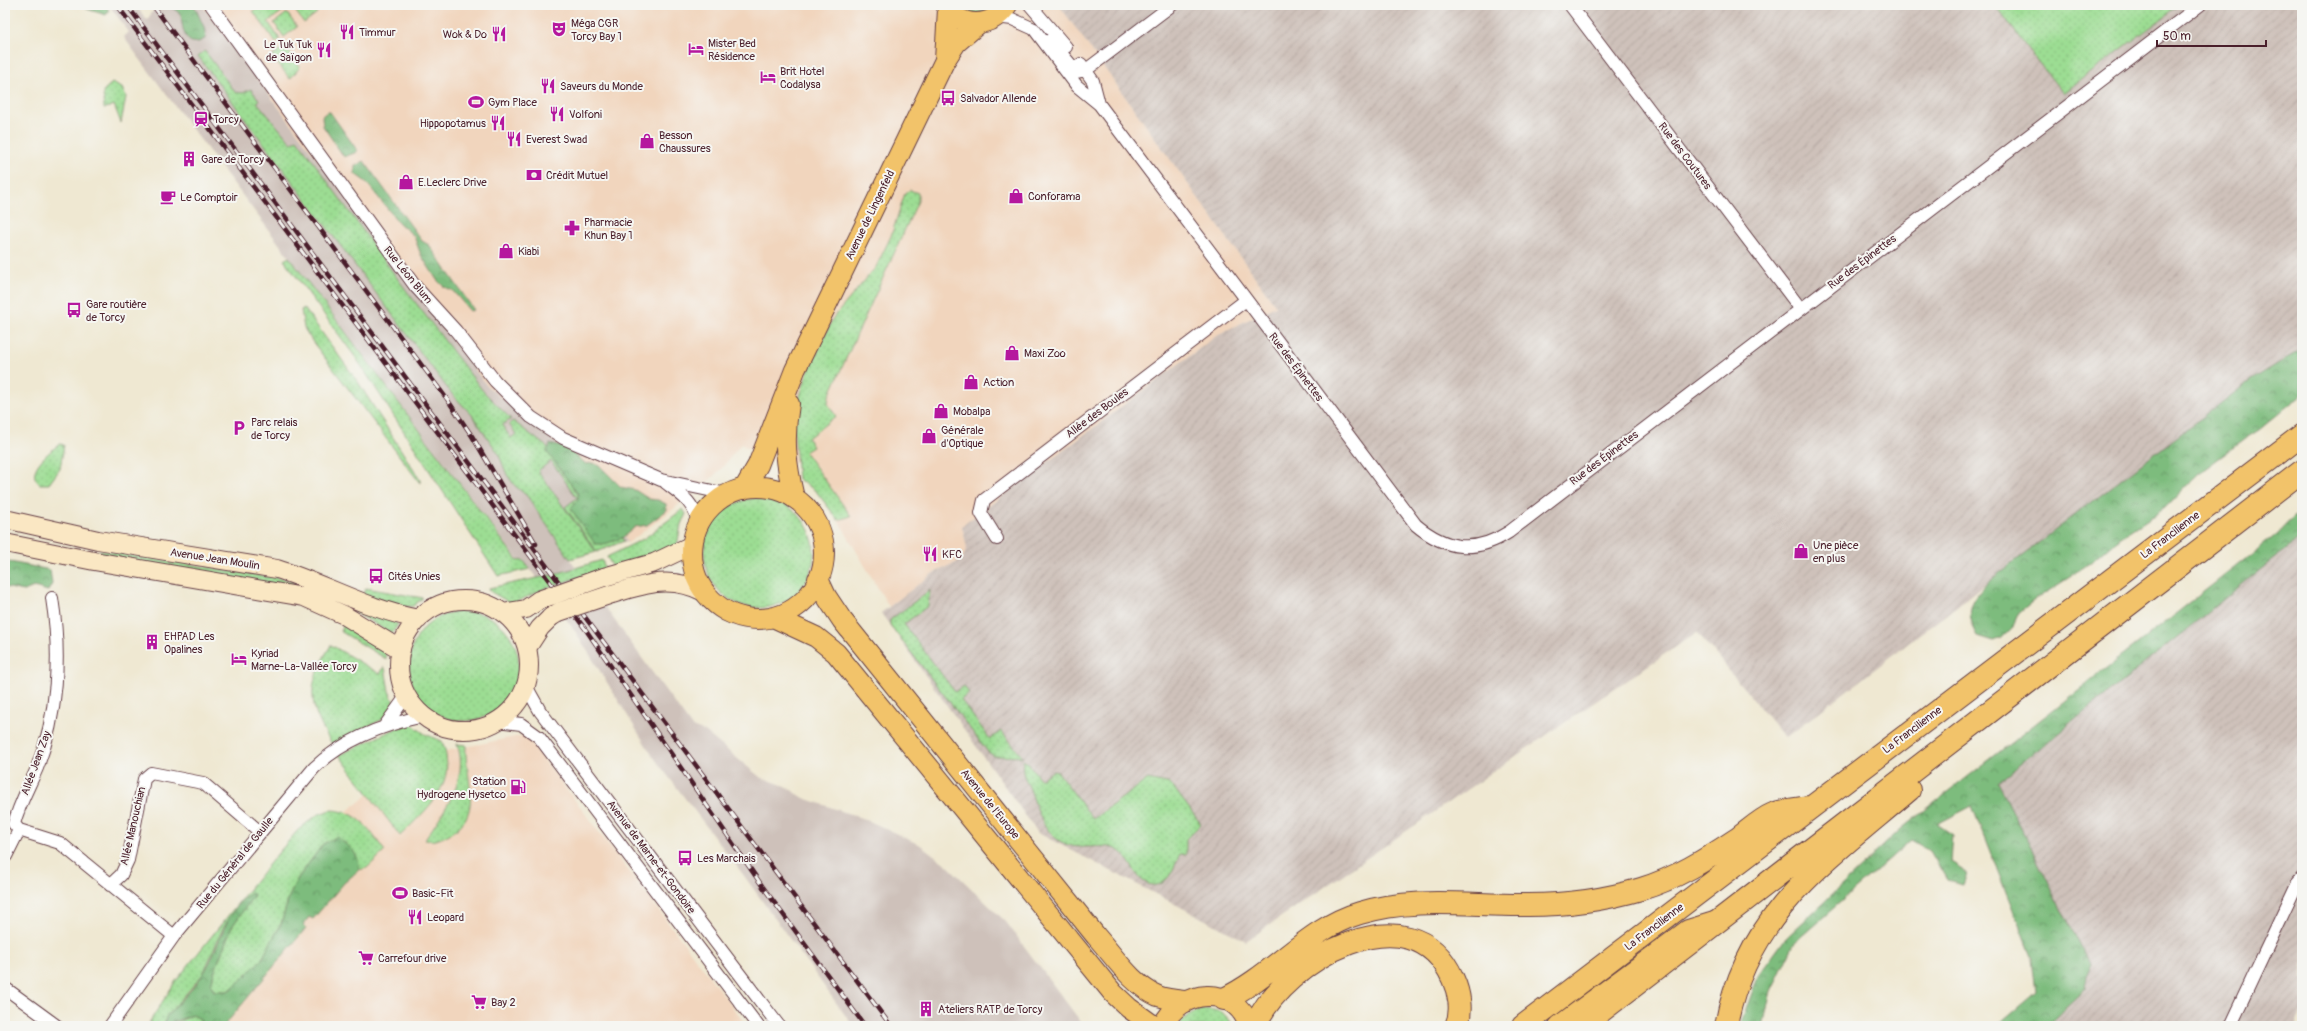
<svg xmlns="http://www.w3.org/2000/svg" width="2307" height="1031" font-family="Pangolin,sans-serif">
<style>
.built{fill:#f1d5bd}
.industrial{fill:url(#industrial-furrows)}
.railway{fill:#cec1ba}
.grass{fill:url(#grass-dots);stroke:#737e5f}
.forest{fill:url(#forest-crowns);stroke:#646e54}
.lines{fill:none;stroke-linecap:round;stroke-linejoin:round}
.street-casing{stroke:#633d44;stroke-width:14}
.secondary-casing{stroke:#633d44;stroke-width:20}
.primary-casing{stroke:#633d44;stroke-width:22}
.highway-casing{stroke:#633d44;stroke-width:24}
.street{stroke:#fff;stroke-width:12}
.secondary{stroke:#fae7c3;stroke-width:18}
.primary{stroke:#f2c36a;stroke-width:20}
.highway{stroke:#f2c36a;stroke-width:22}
.rail-casing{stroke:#4a1f2b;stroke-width:4.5}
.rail{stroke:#f6f6f2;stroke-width:3;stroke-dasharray:9;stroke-linecap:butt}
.secondary-bridge-casing{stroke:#633d44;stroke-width:20;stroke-linecap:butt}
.secondary-bridge{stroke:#fae7c3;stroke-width:18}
.labels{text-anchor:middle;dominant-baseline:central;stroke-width:4;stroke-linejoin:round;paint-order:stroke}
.poi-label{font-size:11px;fill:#4a1f2b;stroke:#f6f6f2;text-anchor:start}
.street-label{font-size:11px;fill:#4a1f2b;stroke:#f6f6f2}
</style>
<defs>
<pattern id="industrial-furrows" width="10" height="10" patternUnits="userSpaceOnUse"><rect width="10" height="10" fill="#cec1ba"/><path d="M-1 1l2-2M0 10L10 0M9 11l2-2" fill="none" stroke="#b2a5a0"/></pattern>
<pattern id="grass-dots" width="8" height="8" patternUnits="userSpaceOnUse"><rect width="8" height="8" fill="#9cdd93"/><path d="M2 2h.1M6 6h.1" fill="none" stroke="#88bd7f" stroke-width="1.8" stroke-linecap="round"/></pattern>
<pattern id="forest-crowns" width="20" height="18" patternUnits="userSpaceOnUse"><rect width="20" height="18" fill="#7dbc7d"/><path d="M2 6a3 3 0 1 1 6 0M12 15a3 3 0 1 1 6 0" fill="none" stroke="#689867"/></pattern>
</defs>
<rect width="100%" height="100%" fill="#f6f6f2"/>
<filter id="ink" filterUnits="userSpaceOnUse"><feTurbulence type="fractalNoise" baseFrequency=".025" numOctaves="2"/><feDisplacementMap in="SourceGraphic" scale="8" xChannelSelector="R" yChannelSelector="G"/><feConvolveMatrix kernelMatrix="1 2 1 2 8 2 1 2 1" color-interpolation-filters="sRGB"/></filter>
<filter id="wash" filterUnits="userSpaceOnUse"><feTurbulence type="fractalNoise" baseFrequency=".012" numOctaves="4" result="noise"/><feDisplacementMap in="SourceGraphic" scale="16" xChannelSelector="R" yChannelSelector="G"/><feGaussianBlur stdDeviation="0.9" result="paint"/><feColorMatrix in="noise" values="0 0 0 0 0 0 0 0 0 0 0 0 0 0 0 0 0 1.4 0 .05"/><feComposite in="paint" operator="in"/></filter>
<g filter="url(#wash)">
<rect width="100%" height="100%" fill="#efe8d2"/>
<!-- built -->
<path class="built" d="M202,5H1059L1276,306L1219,334L962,526L967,548L962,560L932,574L889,607L805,463L770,460L741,444L722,468L700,489L628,543L579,462L487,386Z
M525,735L747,1026H156L322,831L416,757Z"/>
<!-- industrial -->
<path class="industrial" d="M1059,5H2302V349L2250,381L1785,738L1697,632L1246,941L1038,833L881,613L932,574L962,560L967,548L962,526L1219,334L1276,306Z
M2302,536V1011L2295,1026H2046L2085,990L1997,782Z"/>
<!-- railway -->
<path class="railway" d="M109,5H135L147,20L157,5H202L487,386L579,462L628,543L624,541L596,552L570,559L692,727L705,732L760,777L785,786L804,798L867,820L895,833L922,846L947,865L1006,922L1084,1026H853L742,873L652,755L577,634L530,569L523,560L519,561L193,130L128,43L124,37L129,32Z"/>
<!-- grass -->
<path class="grass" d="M262,5H291L268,22L280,39L276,43L253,11Z
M299,5H312L317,13L304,23L294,9Z
M956,5H998C981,17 973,17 956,5Z
M1996,5H2180L2063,93L2026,47Z
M287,13L297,27L284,37L274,23Z
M285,46L300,67L290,79L272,56Z
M205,51L235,92L243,93L251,89L259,100L257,102L291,143L297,139L400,282L483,391L511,419L502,425L511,438L516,434L509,424L513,421L571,465L624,541L597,552L565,507L577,498L551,461L538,471L596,552L570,559L527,496L515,486L507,475L498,453L472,415L451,393L198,56Z
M112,83L122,88L126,97L121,123L114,105L104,109L103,91Z
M910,190L918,193V201L829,396L828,404L836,416L808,438L813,447L805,452L851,516L838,520L816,491L798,479L793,419L807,373L833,318L876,267L891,236L905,193Z
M289,257L518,561L523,560L530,569L498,576L356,358L284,260Z
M304,308L358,382L420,480V483L312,341L304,328L301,310Z
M60,444L64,445L60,469L49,484H40C23,472 50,451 60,444Z
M704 553a55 55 0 1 1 110 0a55 55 0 1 1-110 0Z
M683,509L686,514L681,524L677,546L613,567L607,557L645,538Z
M100,550L283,579L348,601L345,607L99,554Z
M602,560L605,569L548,587L512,604L491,592L489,588L552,575Z
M366,588L423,598L413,606L402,607L361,597Z
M930,590L928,606L904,624L955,692L964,686L969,693L961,700L990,739L1001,731L1023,757L994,756L988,752L890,625V620Z
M356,604L398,624L392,634L352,610Z
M409 666a55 55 0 1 1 110 0a55 55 0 1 1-110 0Z
M344,624L385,650L386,659L340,631Z
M331,645L380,674L384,667L385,668L389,691L394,702L383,719L332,744C307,704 306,685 331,645Z
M410,723L425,734L442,741C459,784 428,808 400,836L339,755L397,728Z
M457,744L466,745C464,775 485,813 451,833C443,838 435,842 425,840C443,811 470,780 457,744Z
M1023,760L1028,763L1040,779L1053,771L1058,772L1093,819L1148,779L1171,784L1201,824L1186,839V855L1180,854C1175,865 1168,888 1152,885C1133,882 1132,854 1113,848C1099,844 1083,850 1068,845C1045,837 1038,812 1031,792C1026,779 1021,776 1023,760Z
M330,810C361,811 368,829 385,851L367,868L359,870C360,853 349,847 337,837L323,844L298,878L289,897L281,924L262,959L235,986L228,991H214L211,985L214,973L231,928L254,895L245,897L223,928L203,974L166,1017L165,1022H177L193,1015L200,1019L202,1026H147L175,982L274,858L298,830L317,815Z
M1208,1009L1222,1012L1235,1026H1178C1186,1015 1194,1010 1208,1009Z"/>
<!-- forest -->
<path class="forest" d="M82,5H106L109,11L106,15L87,9Z
M168,5H194L204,27L206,38C186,52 182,30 181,14Z
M327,112H330L357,150V152L344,157L323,126L322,116Z
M364,161L422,241L429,245L474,310L470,311L453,291L444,287L437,280L421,255L414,236L399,223L366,182L355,174V166Z
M2302,349V394L2259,430L2246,438L2198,474L2165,508L2115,541L2096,558L2076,573L2033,601L2017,614L2013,627L2002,638L1994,641L1978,636C1963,610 1972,600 1989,581L2251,380Z
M550,444L567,448L586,464L593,463L600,466L621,487L635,490L649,499L658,500L666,504L667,510L647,525L635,527L622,538L605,544H595L571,509L578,499V494L547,452Z
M2302,508V536L1998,782L2089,964L2085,990L2046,1026H1996L2036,992L2032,958L1972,806L1937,824L1953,835L1951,862L1967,872L1963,884L1947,880L1930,851L1911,840L1795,942L1771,991L1763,1026H1740L1758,976L1785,939L1901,829L2276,535Z
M5,561L50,570L52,584L48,591L34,587L24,591L5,587Z
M337,837C349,847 360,853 359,870L344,883L313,919L309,917L303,925L306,928L224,1026H202L200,1019L193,1015L167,1024L165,1022L166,1017C178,1003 193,990 203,974C218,952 226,906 252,893L254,895L231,928L214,973L211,985L214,991H228L235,986L262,959L281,924L289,897L298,878L323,844Z"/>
</g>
<g filter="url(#ink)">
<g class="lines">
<defs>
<path id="street" d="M211,5L415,286L456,331L495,381L531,417L563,438L661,480L727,494
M1030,5L1066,47
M1570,5L1800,308
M997,17L1012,19L1034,29L1077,86L1099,104L1416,525C1446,550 1475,554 1509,532L2200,5
M1050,40L1077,72L1086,70L1172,5
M1081,64L1093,81L1099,104
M666,483C683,496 692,501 699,523
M997,539L981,513L984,500L1246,300
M52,598C61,654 58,715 37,768C29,787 19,804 14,824L19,830L60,843L174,936
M526,686L540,711L779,1026
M497,721L521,724L539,737L758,1026
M384,727L407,695
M6,856L19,830
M110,885L121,875L128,860L144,779L151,773L203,783L260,832
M5,988L57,1026
M110,1026L174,936L314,768C343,740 386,724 424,716
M2230,1026L2297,884L2302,878"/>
<path id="secondary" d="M5,519L98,540L277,569C325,584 369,610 419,619
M5,543L94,561L304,597L344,615L401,650
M604,577L654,563L692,545
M612,594C645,584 671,575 704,592
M399 665a65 65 0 1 1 130 0a65 65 0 1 1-130 0Z
M503,613L526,609L539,600
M527,648L540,628L551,617"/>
<path id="primary" d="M946,5C960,30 993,28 1007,5
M945,60L948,9
M789,404C783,439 786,464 794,498
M692 553a66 66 0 1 1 132 0a66 66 0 1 1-132 0Z
M744,489L758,465L795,370L945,60L956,43L978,24
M818,579L826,596L842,620L1096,936C1114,956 1132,985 1158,996C1166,999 1176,1000 1185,1001
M773,617L816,637L836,653L1113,993L1129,1008L1154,1026
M1163,1026C1179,988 1236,984 1249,1026
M1559,1026L1688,930L1714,922"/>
<path id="highway" d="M1224,999C1273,976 1308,928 1360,913C1415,896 1472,906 1528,905C1567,905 1604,900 1641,889C1675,879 1707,859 1737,839C1748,831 1761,819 1773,814C1783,810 1797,809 1808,807
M1255,1026C1282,961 1413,886 1453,979C1459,992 1463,1012 1456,1026
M1523,1026L2302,435
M1582,1026L2302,471
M1726,1026C1746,914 1828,859 1909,790"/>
</defs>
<!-- street casing -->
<use href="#street" class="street-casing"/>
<!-- secondary casing -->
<use href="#secondary" class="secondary-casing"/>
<!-- primary casing -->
<use href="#primary" class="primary-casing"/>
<!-- highway casing -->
<use href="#highway" class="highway-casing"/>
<!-- street -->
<use href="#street" class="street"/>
<!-- secondary -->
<use href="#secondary" class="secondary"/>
<!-- primary -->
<use href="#primary" class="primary"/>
<!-- highway -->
<use href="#highway" class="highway"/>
<defs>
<path id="rail" d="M117,5L586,630L763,887L865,1026
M127,5L891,1026
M154,7L447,399L472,436L536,544"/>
</defs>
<!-- rail casing -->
<use href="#rail" class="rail-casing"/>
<!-- rail -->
<use href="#rail" class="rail"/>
<defs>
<path id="secondary-bridge" d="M539,600L604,577
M551,617L559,612L612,594"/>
</defs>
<!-- secondary-bridge casing -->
<use href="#secondary-bridge" class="secondary-bridge-casing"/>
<!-- secondary-bridge -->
<use href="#secondary-bridge" class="secondary-bridge"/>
</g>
</g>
<!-- icons -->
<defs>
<symbol id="theatre-bare" viewBox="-9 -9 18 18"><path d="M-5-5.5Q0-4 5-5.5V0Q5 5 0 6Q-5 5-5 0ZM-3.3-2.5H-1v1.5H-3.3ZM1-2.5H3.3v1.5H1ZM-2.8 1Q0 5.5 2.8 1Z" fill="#b5179e" stroke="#f6f6f2" stroke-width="2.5" paint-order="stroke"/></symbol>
<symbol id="restaurant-bare" viewBox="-9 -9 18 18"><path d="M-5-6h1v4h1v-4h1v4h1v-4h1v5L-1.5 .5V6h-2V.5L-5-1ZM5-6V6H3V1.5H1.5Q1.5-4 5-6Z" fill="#b5179e" stroke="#f6f6f2" stroke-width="2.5" paint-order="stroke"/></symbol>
<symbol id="hotel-bare" viewBox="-9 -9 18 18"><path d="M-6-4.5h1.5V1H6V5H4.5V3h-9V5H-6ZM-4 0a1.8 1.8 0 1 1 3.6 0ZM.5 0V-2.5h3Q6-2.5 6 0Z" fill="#b5179e" stroke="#f6f6f2" stroke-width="2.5" paint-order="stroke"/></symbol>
<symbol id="bus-bare" viewBox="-9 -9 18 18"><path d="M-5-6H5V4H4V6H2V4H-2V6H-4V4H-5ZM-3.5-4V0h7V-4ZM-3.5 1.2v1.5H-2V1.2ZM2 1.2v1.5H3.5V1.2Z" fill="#b5179e" stroke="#f6f6f2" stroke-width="2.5" paint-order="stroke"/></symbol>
<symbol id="stadium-bare" viewBox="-9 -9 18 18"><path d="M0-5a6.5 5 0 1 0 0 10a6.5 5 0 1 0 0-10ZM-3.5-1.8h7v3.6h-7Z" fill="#b5179e" stroke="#f6f6f2" stroke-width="2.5" paint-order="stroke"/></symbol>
<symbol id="station-bare" viewBox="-9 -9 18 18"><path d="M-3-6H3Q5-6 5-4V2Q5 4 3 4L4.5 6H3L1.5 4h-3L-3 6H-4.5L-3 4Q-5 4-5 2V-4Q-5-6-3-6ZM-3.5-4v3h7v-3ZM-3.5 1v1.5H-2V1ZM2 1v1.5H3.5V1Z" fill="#b5179e" stroke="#f6f6f2" stroke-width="2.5" paint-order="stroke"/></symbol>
<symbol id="shop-bare" viewBox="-9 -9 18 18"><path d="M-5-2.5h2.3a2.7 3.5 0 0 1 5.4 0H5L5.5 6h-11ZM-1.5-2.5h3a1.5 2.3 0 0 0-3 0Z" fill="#b5179e" stroke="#f6f6f2" stroke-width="2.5" paint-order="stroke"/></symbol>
<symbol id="building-bare" viewBox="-9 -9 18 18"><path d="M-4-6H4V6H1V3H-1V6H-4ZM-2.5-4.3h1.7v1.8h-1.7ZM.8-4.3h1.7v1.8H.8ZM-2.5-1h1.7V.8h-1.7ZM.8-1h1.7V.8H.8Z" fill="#b5179e" stroke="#f6f6f2" stroke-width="2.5" paint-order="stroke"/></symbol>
<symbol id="bank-bare" viewBox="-9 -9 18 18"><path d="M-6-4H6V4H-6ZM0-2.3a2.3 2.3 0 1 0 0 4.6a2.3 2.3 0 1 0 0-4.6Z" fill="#b5179e" stroke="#f6f6f2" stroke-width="2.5" paint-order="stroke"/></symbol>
<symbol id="cafe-bare" viewBox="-9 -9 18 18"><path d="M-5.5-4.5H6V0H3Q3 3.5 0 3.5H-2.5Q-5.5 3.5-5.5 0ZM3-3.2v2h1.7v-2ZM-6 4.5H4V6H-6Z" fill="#b5179e" stroke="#f6f6f2" stroke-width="2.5" paint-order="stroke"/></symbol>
<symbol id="pharmacy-bare" viewBox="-9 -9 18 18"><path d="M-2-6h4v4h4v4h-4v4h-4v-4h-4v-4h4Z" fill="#b5179e" stroke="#f6f6f2" stroke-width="2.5" paint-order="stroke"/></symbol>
<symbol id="parking-bare" viewBox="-9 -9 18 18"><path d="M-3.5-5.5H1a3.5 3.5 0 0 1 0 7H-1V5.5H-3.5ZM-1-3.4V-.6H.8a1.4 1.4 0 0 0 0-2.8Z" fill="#b5179e" stroke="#f6f6f2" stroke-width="2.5" paint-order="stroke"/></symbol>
<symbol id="fuel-bare" viewBox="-9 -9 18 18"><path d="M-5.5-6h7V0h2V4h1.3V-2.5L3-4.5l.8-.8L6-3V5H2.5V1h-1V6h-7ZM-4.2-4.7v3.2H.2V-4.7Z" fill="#b5179e" stroke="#f6f6f2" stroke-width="2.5" paint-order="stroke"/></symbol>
<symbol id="supermarket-bare" viewBox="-9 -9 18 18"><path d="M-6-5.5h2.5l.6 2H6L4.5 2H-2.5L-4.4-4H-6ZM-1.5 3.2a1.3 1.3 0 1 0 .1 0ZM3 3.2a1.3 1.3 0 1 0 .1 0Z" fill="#b5179e" stroke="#f6f6f2" stroke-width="2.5" paint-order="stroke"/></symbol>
</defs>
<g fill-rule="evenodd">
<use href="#theatre-bare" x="548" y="18" width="22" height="22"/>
<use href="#restaurant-bare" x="336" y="21" width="22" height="22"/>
<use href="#restaurant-bare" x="488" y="23" width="22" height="22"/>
<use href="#hotel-bare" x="685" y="38" width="22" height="22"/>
<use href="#restaurant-bare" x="313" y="39" width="22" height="22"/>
<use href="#hotel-bare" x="757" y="66" width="22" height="22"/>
<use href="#restaurant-bare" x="537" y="75" width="22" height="22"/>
<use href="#bus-bare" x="937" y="87" width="22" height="22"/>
<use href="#stadium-bare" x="465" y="91" width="22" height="22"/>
<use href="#restaurant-bare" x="546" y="103" width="22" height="22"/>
<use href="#station-bare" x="190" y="108" width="22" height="22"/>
<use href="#restaurant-bare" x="487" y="112" width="22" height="22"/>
<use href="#restaurant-bare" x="503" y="128" width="22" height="22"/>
<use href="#shop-bare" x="636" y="130" width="22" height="22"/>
<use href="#building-bare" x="178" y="148" width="22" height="22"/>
<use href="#bank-bare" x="523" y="164" width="22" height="22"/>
<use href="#shop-bare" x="395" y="171" width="22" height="22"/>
<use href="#shop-bare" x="1005" y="185" width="22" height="22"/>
<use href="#cafe-bare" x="157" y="186" width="22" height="22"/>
<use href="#pharmacy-bare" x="561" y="217" width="22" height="22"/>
<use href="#shop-bare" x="495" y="240" width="22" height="22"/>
<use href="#bus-bare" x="63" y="299" width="22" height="22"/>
<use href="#shop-bare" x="1001" y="342" width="22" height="22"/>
<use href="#shop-bare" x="960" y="371" width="22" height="22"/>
<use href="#shop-bare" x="930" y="400" width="22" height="22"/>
<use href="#parking-bare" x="228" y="417" width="22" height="22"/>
<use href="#shop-bare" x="918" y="425" width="22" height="22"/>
<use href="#shop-bare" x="1790" y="540" width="22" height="22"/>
<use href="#restaurant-bare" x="919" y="543" width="22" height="22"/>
<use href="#bus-bare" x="365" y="565" width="22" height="22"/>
<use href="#building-bare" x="141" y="631" width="22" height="22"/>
<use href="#hotel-bare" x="228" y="648" width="22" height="22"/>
<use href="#fuel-bare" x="507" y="776" width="22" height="22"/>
<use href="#bus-bare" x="674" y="847" width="22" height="22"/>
<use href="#stadium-bare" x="389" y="882" width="22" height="22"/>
<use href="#restaurant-bare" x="404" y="906" width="22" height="22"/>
<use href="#supermarket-bare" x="355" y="947" width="22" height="22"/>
<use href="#supermarket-bare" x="468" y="991" width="22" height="22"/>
<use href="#building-bare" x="915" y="998" width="22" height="22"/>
</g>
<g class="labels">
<!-- poi labels -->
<g class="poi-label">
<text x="571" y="23">Méga CGR<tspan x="571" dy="13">Torcy Bay 1</tspan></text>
<text x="359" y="32">Timmur</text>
<text x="487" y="34" text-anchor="end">Wok &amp; Do</text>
<text x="708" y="43">Mister Bed<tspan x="708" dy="13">Résidence</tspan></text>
<text x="312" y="44" text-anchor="end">Le Tuk Tuk<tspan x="312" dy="13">de Saïgon</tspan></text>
<text x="780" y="71">Brit Hotel<tspan x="780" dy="13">Codalysa</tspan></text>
<text x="560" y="86">Saveurs du Monde</text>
<text x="960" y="98">Salvador Allende</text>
<text x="488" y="102">Gym Place</text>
<text x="569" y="114">Volfoni</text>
<text x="213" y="119">Torcy</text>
<text x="486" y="123" text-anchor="end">Hippopotamus</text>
<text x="659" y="135">Besson<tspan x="659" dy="13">Chaussures</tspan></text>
<text x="526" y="139">Everest Swad</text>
<text x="201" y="159">Gare de Torcy</text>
<text x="546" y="175">Crédit Mutuel</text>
<text x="418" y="182">E.Leclerc Drive</text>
<text x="1028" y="196">Conforama</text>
<text x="180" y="197">Le Comptoir</text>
<text x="584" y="222">Pharmacie<tspan x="584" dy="13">Khun Bay 1</tspan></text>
<text x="518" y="251">Kiabi</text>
<text x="86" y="304">Gare routière<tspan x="86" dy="13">de Torcy</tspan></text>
<text x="1024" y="353">Maxi Zoo</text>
<text x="983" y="382">Action</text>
<text x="953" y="411">Mobalpa</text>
<text x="251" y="422">Parc relais<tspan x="251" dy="13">de Torcy</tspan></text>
<text x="941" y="430">Générale<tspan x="941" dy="13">d'Optique</tspan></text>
<text x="1813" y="545">Une pièce<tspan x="1813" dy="13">en plus</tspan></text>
<text x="942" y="554">KFC</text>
<text x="388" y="576">Cités Unies</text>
<text x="164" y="636">EHPAD Les<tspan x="164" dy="13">Opalines</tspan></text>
<text x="251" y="653">Kyriad<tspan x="251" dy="13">Marne-La-Vallée Torcy</tspan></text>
<text x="506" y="781" text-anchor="end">Station<tspan x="506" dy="13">Hydrogene Hysetco</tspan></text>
<text x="697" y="858">Les Marchais</text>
<text x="412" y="893">Basic-Fit</text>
<text x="427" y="917">Leopard</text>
<text x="378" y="958">Carrefour drive</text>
<text x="491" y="1002">Bay 2</text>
<text x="938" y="1009">Ateliers RATP de Torcy</text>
</g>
<!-- street labels -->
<g class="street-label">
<text transform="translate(1685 156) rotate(53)">Rue des Coutures</text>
<text transform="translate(870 215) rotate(-64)">Avenue de Lingenfeld</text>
<text transform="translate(1862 262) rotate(-37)">Rue des Épinettes</text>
<text transform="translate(408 275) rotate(51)">Rue Léon Blum</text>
<text transform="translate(1296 367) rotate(53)">Rue des Épinettes</text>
<text transform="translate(1097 413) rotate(-37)">Allée des Boules</text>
<text transform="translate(1604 458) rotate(-37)">Rue des Épinettes</text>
<text transform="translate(2170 535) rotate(-37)">La Francilienne</text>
<text transform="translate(215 559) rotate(9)">Avenue Jean Moulin</text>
<text transform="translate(1912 730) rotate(-37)">La Francilienne</text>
<text transform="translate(36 763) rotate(-70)">Allée Jean Zay</text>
<text transform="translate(990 804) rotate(51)">Avenue de l'Europe</text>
<text transform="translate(133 826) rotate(-77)">Allée Manouchian</text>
<text transform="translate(651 857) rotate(53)">Avenue de Marne-et-Gondoire</text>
<text transform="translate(235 863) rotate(-51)">Rue du Général de Gaulle</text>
<text transform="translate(1654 927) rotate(-37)">La Francilienne</text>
</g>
</g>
<!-- margin -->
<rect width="2307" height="1031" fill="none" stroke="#f6f6f2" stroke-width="20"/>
<!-- scale -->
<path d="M2157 40v6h109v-6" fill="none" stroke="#4a1f2b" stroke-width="2"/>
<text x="2163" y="40" font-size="12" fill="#4a1f2b" stroke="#f6f6f2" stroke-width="3" paint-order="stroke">50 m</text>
</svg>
